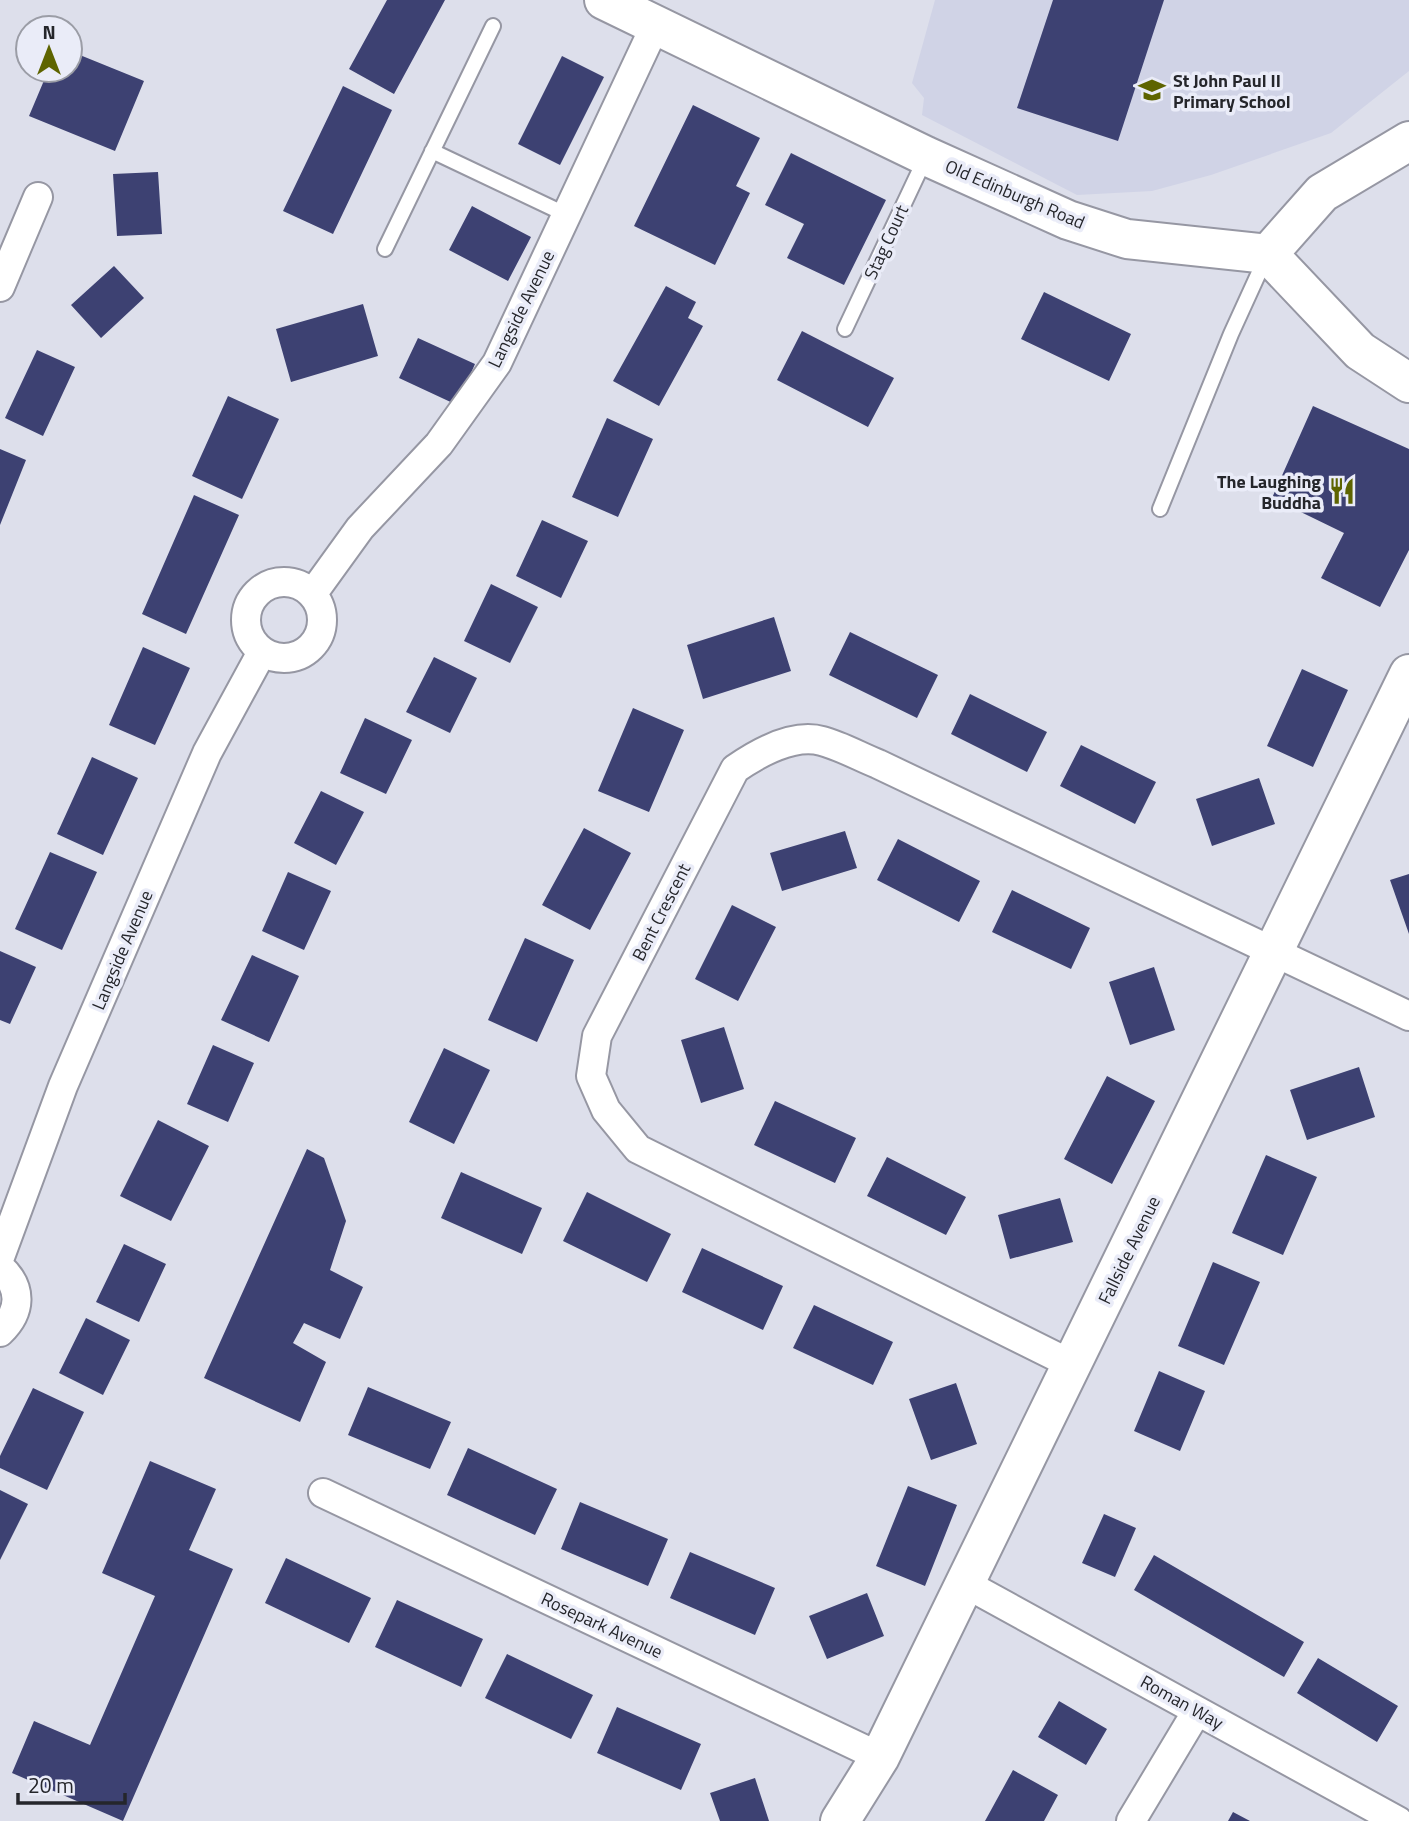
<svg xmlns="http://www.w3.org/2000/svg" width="1409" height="1821" font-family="'Titillium Web',sans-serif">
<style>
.built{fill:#d0d3e6}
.building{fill:#3d4172}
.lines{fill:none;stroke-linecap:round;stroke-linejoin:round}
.lane-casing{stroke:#9697a3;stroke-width:18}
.street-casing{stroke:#9697a3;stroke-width:32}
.secondary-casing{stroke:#9697a3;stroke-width:42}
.lane{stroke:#fff;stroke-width:14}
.street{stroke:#fff;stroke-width:28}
.secondary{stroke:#fff;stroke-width:38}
.labels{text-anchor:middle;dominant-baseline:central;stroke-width:7;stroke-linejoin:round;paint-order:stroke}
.poi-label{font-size:18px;font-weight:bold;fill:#25262b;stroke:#eaecf8;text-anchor:start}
.street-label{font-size:18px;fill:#25262b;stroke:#eaecf8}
</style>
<rect width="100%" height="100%" fill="#dddfeb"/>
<!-- built -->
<path class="built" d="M935,0H1409V71L1331,133L1211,175L1152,191L1077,195L922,115L924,98L912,83Z"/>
<!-- building -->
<path class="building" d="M387,0H445L394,94L349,69Z
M1053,0H1164L1118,141L1017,108Z
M70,51L144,81L115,151L29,116L48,71L55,74L57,70H70Z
M562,56L604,77L560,165L518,144Z
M343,86L392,110L333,234L283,211Z
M693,105L760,138L736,186L750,193L715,265L634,226Z
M791,153L886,200L844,285L787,258L804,224L765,205Z
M158,172L162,234L117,236L113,174Z
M472,206L531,237L508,281L449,250Z
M114,266L144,298L101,338L71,305Z
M666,286L696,302L688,318L703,326L659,406L613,381Z
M1044,292L1131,334L1109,381L1021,339Z
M363,304L378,356L291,382L276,329Z
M802,331L894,378L868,427L777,380Z
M418,338L475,364L457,405L399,378Z
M37,350L75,367L43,436L5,418Z
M228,396L279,419L242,499L192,476Z
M1313,406L1409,449V550L1380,607L1321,578L1344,533L1272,498Z
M607,418L653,439L618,517L572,497Z
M0,449L26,460L0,525Z
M194,495L239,515L186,634L142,614Z
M542,520L588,541L561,598L516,576Z
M491,584L538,607L510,663L464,641Z
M774,617L791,671L703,699L687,645Z
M850,632L938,675L917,718L829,675Z
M143,647L190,668L155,745L109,725Z
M434,657L477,678L450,733L406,712Z
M1302,669L1348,690L1313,767L1267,746Z
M970,694L1047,732L1027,772L951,734Z
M633,708L684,730L649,812L598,791Z
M365,718L412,740L386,794L340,773Z
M1081,745L1156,782L1135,824L1060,786Z
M92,757L138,778L103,855L57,834Z
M1259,778L1275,824L1212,846L1196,799Z
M321,791L364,812L336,865L294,843Z
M584,828L631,853L590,930L542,905Z
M845,831L857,868L782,891L770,853Z
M898,839L980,881L959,922L877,880Z
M50,852L97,872L62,950L15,929Z
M288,872L331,891L304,950L262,931Z
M1409,874V934L1390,880Z
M1012,890L1090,928L1071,969L992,932Z
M732,905L776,927L738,1001L695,979Z
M525,938L574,960L537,1042L488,1020Z
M0,951L36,967L10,1024L0,1020Z
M252,955L299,976L269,1042L221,1020Z
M1154,967L1175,1030L1130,1045L1109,982Z
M724,1027L744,1089L701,1103L681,1040Z
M213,1045L254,1063L228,1122L187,1104Z
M444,1048L490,1070L454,1144L409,1122Z
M1359,1067L1375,1117L1307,1140L1290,1090Z
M1107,1076L1155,1101L1112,1184L1064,1159Z
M775,1101L856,1138L835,1183L754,1145Z
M158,1120L209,1146L171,1221L120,1196Z
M307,1149L324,1158L346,1221L330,1270L363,1287L340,1339L304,1323L293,1343L326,1362L300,1422L204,1378Z
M1266,1155L1317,1177L1283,1255L1232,1233Z
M887,1157L966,1197L946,1235L867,1196Z
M461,1172L542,1208L522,1254L441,1218Z
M587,1192L671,1234L647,1282L563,1241Z
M1060,1198L1073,1242L1010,1259L998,1215Z
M124,1244L166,1264L139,1322L96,1302Z
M702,1248L783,1286L763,1330L682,1292Z
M1213,1262L1260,1282L1224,1365L1178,1346Z
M814,1305L893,1342L873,1385L793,1348Z
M86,1318L130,1340L103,1395L59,1373Z
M1159,1371L1205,1391L1180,1451L1134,1431Z
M956,1383L977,1444L931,1460L909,1399Z
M368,1387L451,1422L430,1469L348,1435Z
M33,1388L84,1412L47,1490L0,1468V1456Z
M468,1448L557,1489L535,1535L447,1495Z
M150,1461L216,1489L189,1550L233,1569L123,1821L12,1773L34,1721L90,1745L155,1596L102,1573Z
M908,1486L957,1505L925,1586L876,1566Z
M0,1490L28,1504L0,1560Z
M580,1502L668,1539L648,1586L561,1549Z
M1104,1514L1136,1528L1115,1577L1082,1563Z
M690,1552L775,1588L755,1635L670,1598Z
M1154,1555L1304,1642L1284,1677L1134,1590Z
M286,1558L371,1598L349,1643L265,1603Z
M867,1593L884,1636L827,1659L809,1616Z
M397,1600L483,1639L461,1687L375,1647Z
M507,1654L593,1695L571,1739L485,1698Z
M1318,1658L1398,1706L1377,1742L1297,1693Z
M1059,1701L1107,1729L1086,1765L1038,1737Z
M617,1707L701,1744L681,1790L597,1753Z
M1013,1770L1058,1795L1044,1821H985Z
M755,1778L769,1821H720L710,1793Z
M1233,1812L1250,1821H1228Z"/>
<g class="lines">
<defs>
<path id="lane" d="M432,151L567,215
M385,249L493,26
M845,329L925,159
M1160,509L1231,334L1267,255"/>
<path id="street" d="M0,287L38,197
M246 620a38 38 0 1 1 76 0a38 38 0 1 1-76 0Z
M313,593L360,528L439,444L497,363L655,26
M0,1257L63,1086L207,753L262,652
M0,1267C23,1288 21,1312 0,1332
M1073,1365L638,1149L606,1110L591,1076L597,1036L735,769C758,753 794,733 822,741C841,746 860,757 878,764L1409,1016
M323,1493L880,1757
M966,1584L1398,1821
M1131,1821L1197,1711"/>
<path id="secondary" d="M604,0L926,156L1068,220L1127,239L1268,254L1360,351L1409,383
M1268,254L1322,193L1409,141
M840,1821L880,1757L1409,674"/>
</defs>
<!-- lane casing -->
<use href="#lane" class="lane-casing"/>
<!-- street casing -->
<use href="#street" class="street-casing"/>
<!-- secondary casing -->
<use href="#secondary" class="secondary-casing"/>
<!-- lane -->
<use href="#lane" class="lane"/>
<!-- street -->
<use href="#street" class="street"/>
<!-- secondary -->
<use href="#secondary" class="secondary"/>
</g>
<!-- icons -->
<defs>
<symbol id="school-bare" viewBox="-9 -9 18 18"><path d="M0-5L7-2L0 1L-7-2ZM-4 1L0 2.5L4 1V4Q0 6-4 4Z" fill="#5e6400" stroke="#eaecf8" stroke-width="2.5" paint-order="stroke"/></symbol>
<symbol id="restaurant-bare" viewBox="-9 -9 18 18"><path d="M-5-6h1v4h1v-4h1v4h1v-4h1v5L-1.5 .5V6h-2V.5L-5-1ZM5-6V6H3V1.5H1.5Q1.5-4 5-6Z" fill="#5e6400" stroke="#eaecf8" stroke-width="2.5" paint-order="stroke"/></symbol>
</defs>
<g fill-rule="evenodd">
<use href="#school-bare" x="1133" y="71" width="38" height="38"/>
<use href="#restaurant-bare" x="1323" y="472" width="38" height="38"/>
</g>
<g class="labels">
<!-- poi labels -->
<g class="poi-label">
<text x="1173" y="80">St John Paul II<tspan x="1173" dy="21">Primary School</tspan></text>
<text x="1321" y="481" text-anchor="end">The Laughing<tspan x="1321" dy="21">Buddha</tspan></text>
</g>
<!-- street labels -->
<g class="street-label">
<text transform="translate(1015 194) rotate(23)">Old Edinburgh Road</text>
<text transform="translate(886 242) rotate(-65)">Stag Court</text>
<text transform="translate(521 309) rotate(-64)">Langside Avenue</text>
<text transform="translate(661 912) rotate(-63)">Bent Crescent</text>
<text transform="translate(122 950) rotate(-67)">Langside Avenue</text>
<text transform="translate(1129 1250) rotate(-64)">Fallside Avenue</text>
<text transform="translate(602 1625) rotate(25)">Rosepark Avenue</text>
<text transform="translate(1182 1702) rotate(29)">Roman Way</text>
</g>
</g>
<!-- north arrow -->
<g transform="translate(49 49)"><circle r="33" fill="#eaecf8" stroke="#9b9da6" stroke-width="2"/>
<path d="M0-5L12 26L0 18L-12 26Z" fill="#5e6400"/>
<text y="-10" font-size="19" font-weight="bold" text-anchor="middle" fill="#25262b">N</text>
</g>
<!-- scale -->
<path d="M18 1793v10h107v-10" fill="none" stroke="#25262b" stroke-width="3.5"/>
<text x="28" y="1793" font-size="21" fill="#25262b" stroke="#eaecf8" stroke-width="5" paint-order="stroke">20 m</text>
</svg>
